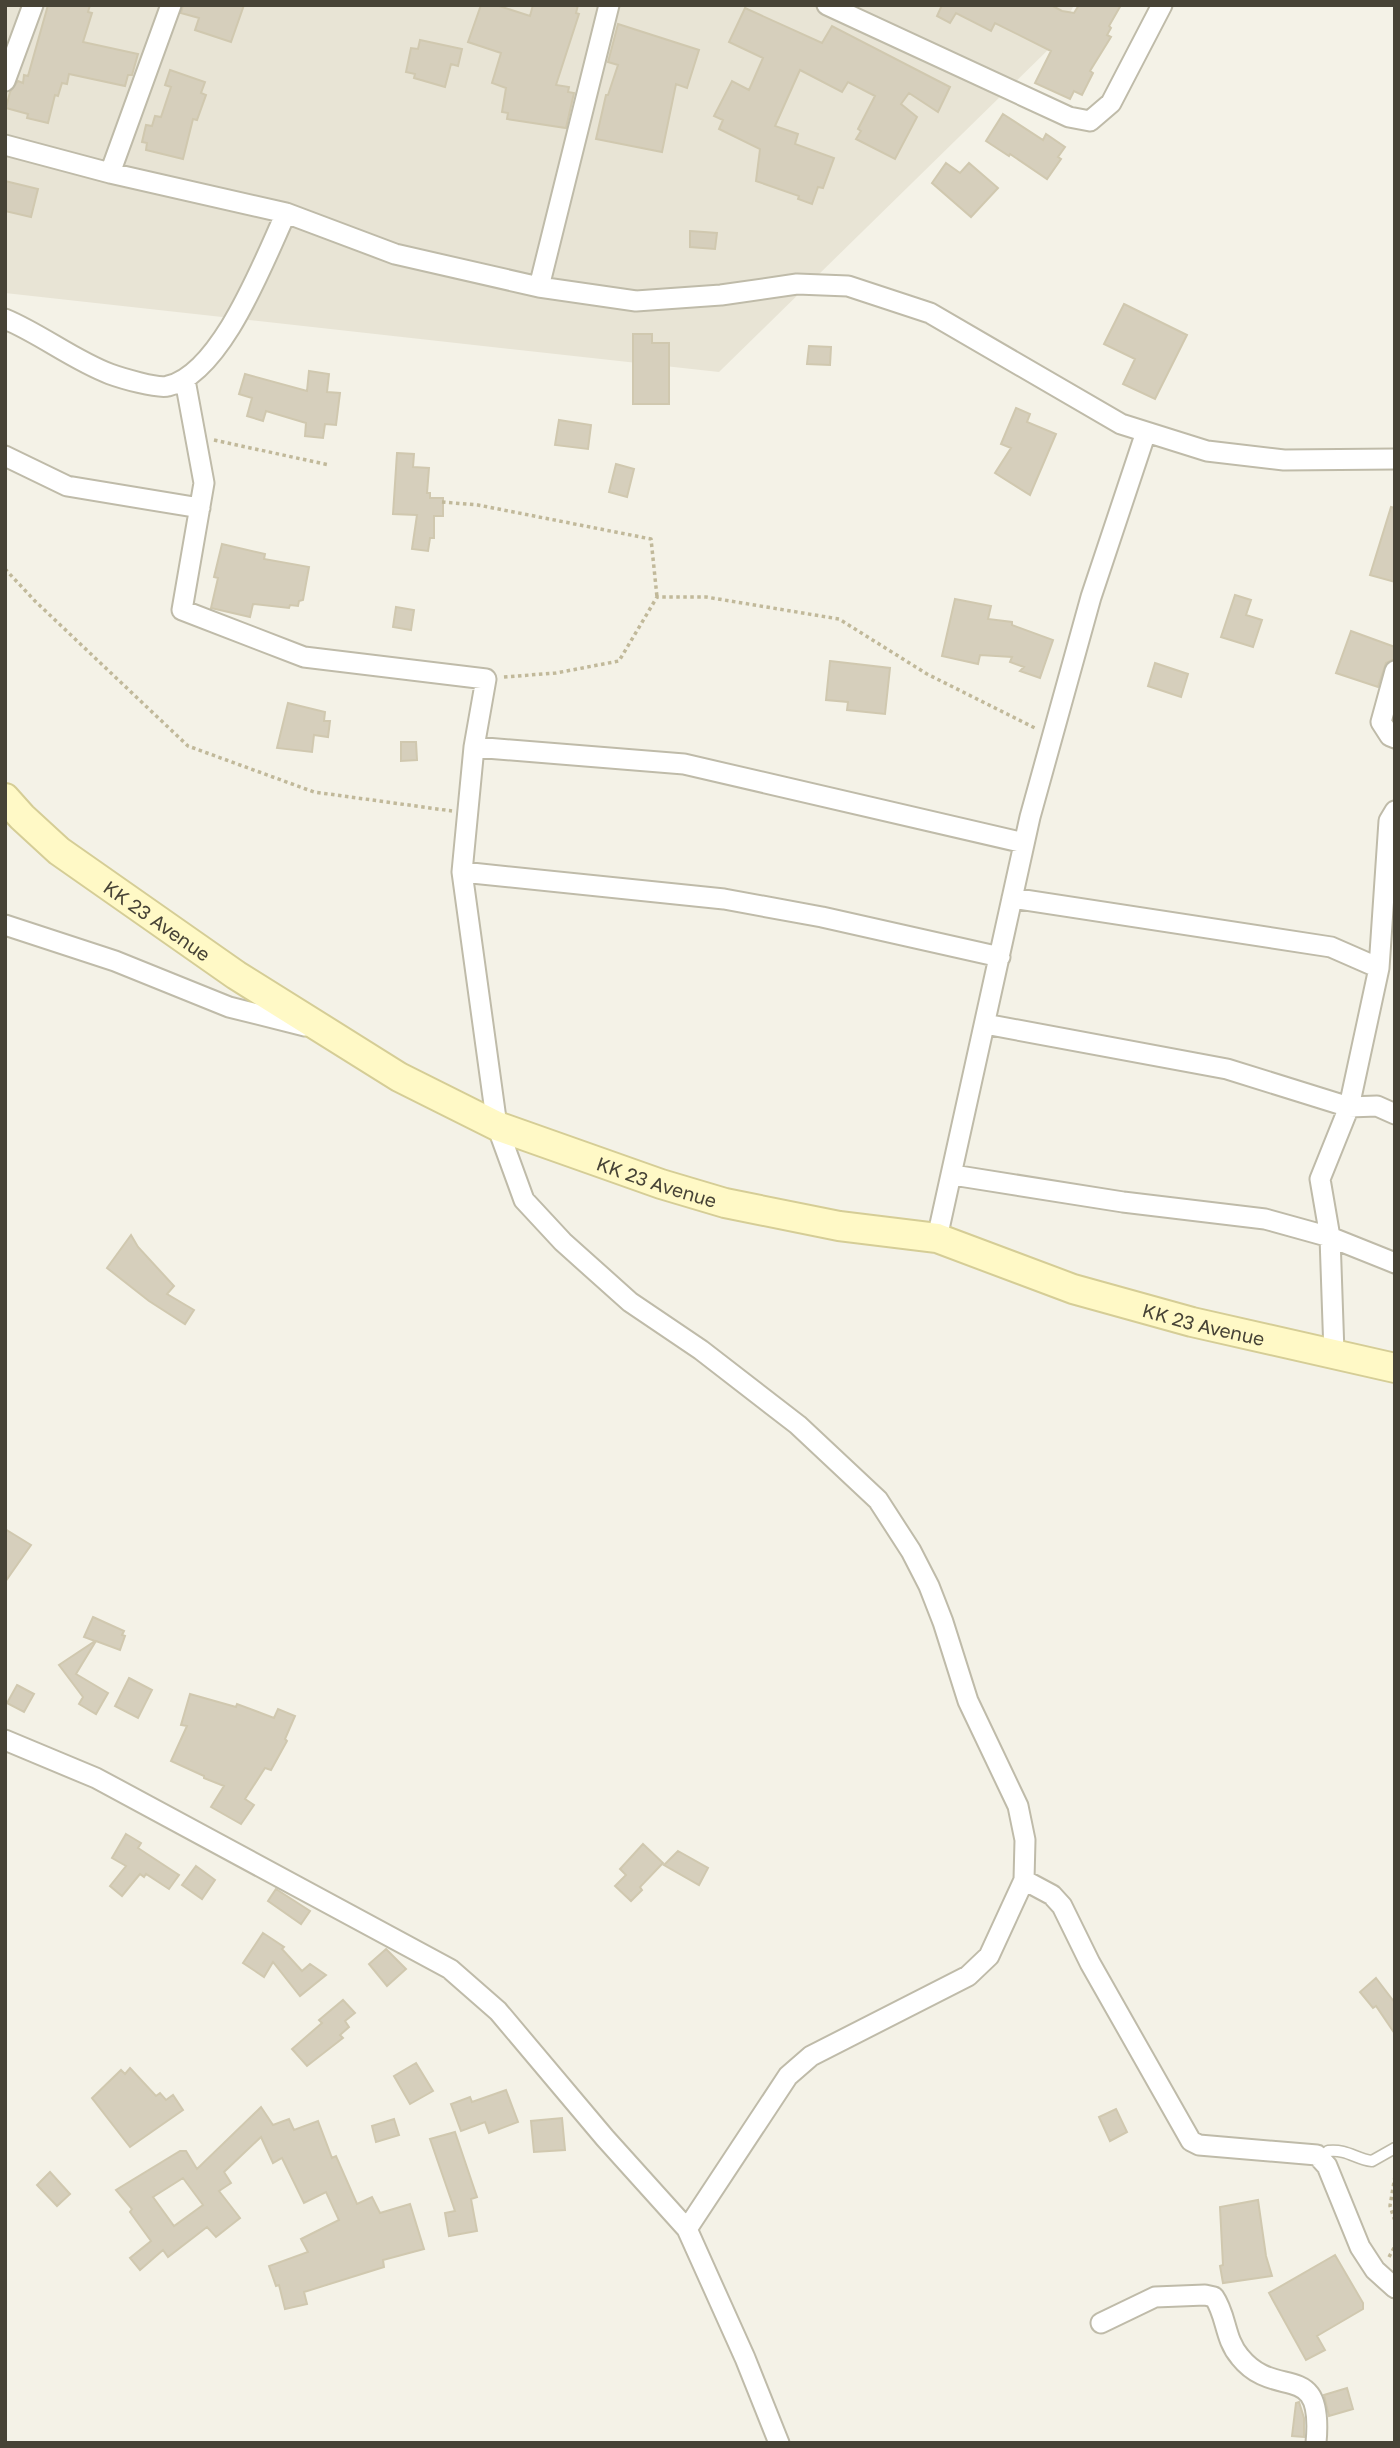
<svg xmlns="http://www.w3.org/2000/svg" width="1400" height="2448" font-family="'Golos Text',sans-serif">
<style>
.residential{fill:#e8e4d5}
.building{fill:#d6cfbc;stroke:#d0c8af;stroke-width:2;fill-rule:evenodd}
.lines{fill:none;stroke-linecap:round;stroke-linejoin:round}
.lane-casing{stroke:#bfbba9;stroke-width:13}
.street-casing{stroke:#bfbba9;stroke-width:23}
.secondary-casing{stroke:#d5cd96;stroke-width:32}
.path{stroke:#c1b99a;stroke-width:3.5;stroke-dasharray:3.5 3.5;stroke-linecap:butt}
.lane{stroke:#fff;stroke-width:10}
.street{stroke:#fff;stroke-width:19}
.secondary{stroke:#fff9c6;stroke-width:28}
.labels{text-anchor:middle;dominant-baseline:central;stroke-width:6;stroke-linejoin:round;paint-order:stroke}
.street-label{font-size:19px;fill:#474336;stroke:#fff}
</style>
<rect width="100%" height="100%" fill="#f4f2e7"/>
<!-- residential -->
<path class="residential" d="M5,5H1074L1055,43L719,372L5,293Z"/>
<!-- building -->
<path class="building" d="M48,5H90L88,12L92,13L83,42L138,54L132,75H128L125,86L69,74L67,84L62,83L58,96L55,95L48,123L27,118L28,114L6,108L10,92L18,81L23,83L24,75L28,76Z
M183,5H244L231,42L195,30L199,18L181,13Z
M481,5H496L530,16L533,5H578L576,13L579,14L556,85L569,87L568,92L574,93L566,128L507,119L508,113L502,112L506,88L492,83L501,53L468,42Z
M942,5H1051L1062,11L1074,13L1079,5H1121L1109,26L1111,28L1107,35L1111,37L1090,71L1093,73L1082,95L1074,91L1070,99L1035,83L1051,51L995,23L991,31L956,13L950,23L937,16Z
M745,8L822,43L832,26L950,87L938,112L909,93L901,104L917,117L895,159L856,139L861,131L858,129L875,96L848,82L842,92L800,70L775,126L798,134L795,144L834,158L823,188L818,187L812,204L798,199L799,196L756,181L760,149L719,129L723,120L714,116L732,81L749,90L763,58L729,42Z
M618,24L699,50L687,88L676,84L662,152L596,139L606,95H608L618,65L608,62Z
M420,40L462,49L458,66L451,64L445,87L414,78L415,74L406,72L411,48L418,49Z
M170,70L205,82L201,93L206,95L197,120L193,119L183,159L146,150L147,143L142,142L146,125L152,126L155,116L161,117L171,87L165,85Z
M1003,114L1043,140L1046,134L1065,147L1058,157L1061,159L1047,179L1010,154L1009,156L986,141Z
M946,163L960,173L969,163L998,188L971,217L932,183Z
M5,181L38,189L31,217L5,211Z
M690,231L717,233L715,249L690,247Z
M1124,304L1187,335L1155,399L1123,384L1135,359L1104,344Z
M633,334H652V343H669V404H633Z
M809,346L831,347L830,365L807,364Z
M309,371L329,374L327,392L340,393L336,425L325,424L323,438L305,436L306,423L266,411L263,421L247,416L252,398L239,394L245,374L307,391Z
M1016,408L1030,414L1027,422L1056,434L1030,495L995,473L1011,448L1001,444Z
M559,420L591,425L588,449L555,445Z
M397,453L414,454L413,467L429,468L427,493H430V498H443V516H434V538H430L428,551L412,549L417,515L393,514Z
M616,464L634,469L627,497L609,492Z
M1391,507L1395,508V582L1370,575Z
M222,544L265,554L264,559L309,567L303,600L299,601L298,606L290,605L289,608L253,604L250,617L211,608L218,578L214,577Z
M1235,595L1251,600L1246,615L1262,620L1253,647L1221,637Z
M955,599L991,606L988,619L1012,622V625L1053,640L1040,678L1020,671L1024,667L1010,662L1012,657L980,655L978,664L942,656Z
M396,607L414,610L411,630L393,627Z
M1351,631L1395,647V659L1386,663L1378,687L1336,673Z
M830,661L890,668L885,714L847,710L848,702L826,700Z
M1155,663L1188,674L1181,697L1148,686Z
M288,703L325,712L324,721H330L328,737L314,735L312,752L277,748Z
M401,742H416L417,760L401,761Z
M131,1235L138,1247L174,1286L167,1294L194,1310L185,1324L149,1301L107,1268Z
M5,1529L31,1545L5,1582Z
M93,1617L124,1631L122,1635L125,1636L120,1650L96,1641L76,1674L108,1693L96,1714L79,1704L83,1697L59,1665L95,1641L84,1637Z
M129,1678L152,1690L138,1718L115,1706Z
M17,1685L34,1694L24,1712L7,1703Z
M190,1694L236,1707L237,1704L274,1718L278,1709L295,1716L285,1739L287,1741L271,1770L265,1768L245,1799L254,1805L241,1824L211,1807L224,1786L204,1778V1776L171,1761L187,1726L181,1725Z
M126,1834L141,1843L138,1848L179,1875L169,1889L146,1874L144,1877L140,1874L122,1896L110,1886L126,1866L112,1858Z
M643,1844L663,1863L640,1887L642,1890L631,1901L615,1886L626,1875L620,1869Z
M678,1851L708,1868L699,1885L664,1865Z
M196,1866L215,1880L202,1899L182,1885Z
M276,1889L310,1911L301,1924L268,1901Z
M263,1933L284,1947L282,1949L302,1971L310,1964L326,1975L300,1996L273,1962L264,1977L243,1963Z
M386,1949L406,1969L387,1986L369,1964Z
M1376,1978L1395,2003V2034L1376,2006L1373,2008L1360,1992Z
M343,2000L355,2013L345,2021L349,2027L340,2035L343,2038L307,2066L292,2049L322,2023L319,2020Z
M416,2063L433,2091L410,2104L394,2076Z
M130,2068L156,2096L160,2093L166,2100L173,2095L183,2110L130,2147L92,2098L121,2070L125,2074Z
M506,2090L518,2122L489,2133L485,2122L461,2131L451,2104L470,2097L472,2102Z
M261,2107L273,2125L289,2119L294,2130L318,2121L332,2158L336,2156L357,2204L372,2197L380,2213L410,2204L424,2249L383,2260L384,2267L304,2292L307,2304L285,2309L279,2285L276,2286L269,2266L308,2252L301,2239L339,2220L326,2192L304,2203L282,2158L273,2163L261,2137L224,2172L231,2183L219,2191L240,2218L216,2237L207,2227L168,2257L163,2250L140,2270L130,2258L151,2241L130,2212L132,2209L116,2190L180,2151H186L197,2169ZM183,2178L203,2205L174,2226L153,2197Z
M1116,2109L1127,2132L1110,2141L1099,2117Z
M562,2118L565,2150L534,2152L531,2121Z
M394,2119L399,2135L376,2142L372,2126Z
M455,2132L477,2197L471,2199L477,2231L449,2236L445,2213L455,2211L430,2139Z
M50,2172L70,2194L57,2206L37,2185Z
M1258,2200L1266,2256L1272,2276L1223,2283L1220,2266L1223,2265L1220,2207Z
M1335,2255L1363,2303V2309L1317,2336L1325,2350L1306,2360L1269,2293Z
M1347,2388L1353,2409L1329,2416L1324,2395Z
M1299,2402L1304,2418V2437L1292,2436L1296,2403Z"/>
<g class="lines">
<defs>
<path id="lane" d="M1322,2161L1328,2151C1348,2149 1355,2159 1372,2161L1395,2148"/>
<path id="street" d="M827,5L1069,117L1090,121L1111,103L1162,5
M5,81L33,5
M5,145L110,173L286,213L395,254L539,287L636,301L721,295L797,284L848,286L930,313L1121,424L1207,451L1284,460L1395,459
M110,173L171,5
M539,287L609,5
M5,319C41,334 73,360 110,374C121,378 158,389 168,386C222,373 264,260 286,213
M185,380L204,483L182,610L304,657L486,679L474,747L462,872L497,1126L524,1200L563,1242L630,1302L701,1350L798,1425L878,1500L911,1551L929,1586L943,1622L968,1701L1018,1806L1025,1840L1024,1880L989,1956L968,1976L811,2056L788,2076L687,2229
M5,456L67,486L200,508
M1395,671L1381,722L1390,736L1395,738
M474,747L684,764L1024,843
M462,872L724,899L822,917L1000,957
M1012,898L1331,947L1379,968
M5,925L115,961L229,1007L305,1026
M985,1024L1227,1069L1349,1107L1377,1106L1395,1114
M953,1175L1123,1202L1265,1219L1330,1237L1395,1263
M937,1238L1030,817L1091,597L1146,432
M1334,1353L1330,1237L1320,1179L1349,1107L1379,968L1389,821L1395,811
M5,1740L96,1778L450,1969L498,2011L605,2138L687,2229L745,2358L779,2443
M1024,1880L1052,1895L1062,1906L1090,1963L1191,2141L1199,2145L1317,2155L1327,2166L1360,2247L1375,2270L1395,2288
M1101,2323L1155,2297L1205,2295L1214,2297C1227,2316 1224,2338 1240,2357C1276,2402 1324,2357 1316,2443"/>
<g id="secondary">
<path id="s1" d="M5,798L22,817L59,851L236,975L399,1077L497,1126L661,1184L725,1203L839,1226L937,1238L1073,1289L1192,1322L1395,1368"/>
</g>
</defs>
<!-- lane casing -->
<use href="#lane" class="lane-casing"/>
<!-- street casing -->
<use href="#street" class="street-casing"/>
<!-- secondary casing -->
<use href="#secondary" class="secondary-casing"/>
<!-- path -->
<path class="path" d="M214,440L329,465
M442,502L478,505L651,539L657,597
M5,569L35,601L188,746L314,792L452,811
M504,677L556,673L619,661L657,597H706L839,619L927,674L1035,728
M1395,2176L1390,2206L1395,2221
M1389,2257L1395,2246"/>
<!-- lane -->
<use href="#lane" class="lane"/>
<!-- street -->
<use href="#street" class="street"/>
<!-- secondary -->
<use href="#secondary" class="secondary"/>
</g>
<g class="labels">
<!-- street labels -->
<g class="street-label">
<text stroke="none"><textPath href="#s1" startOffset="196">KK 23 Avenue</textPath></text>
<text stroke="none"><textPath href="#s1" startOffset="763">KK 23 Avenue</textPath></text>
<text stroke="none"><textPath href="#s1" startOffset="1330">KK 23 Avenue</textPath></text>
</g>
</g>
<!-- border -->
<rect width="1400" height="2448" fill="none" stroke="#474336" stroke-width="14"/>
</svg>
